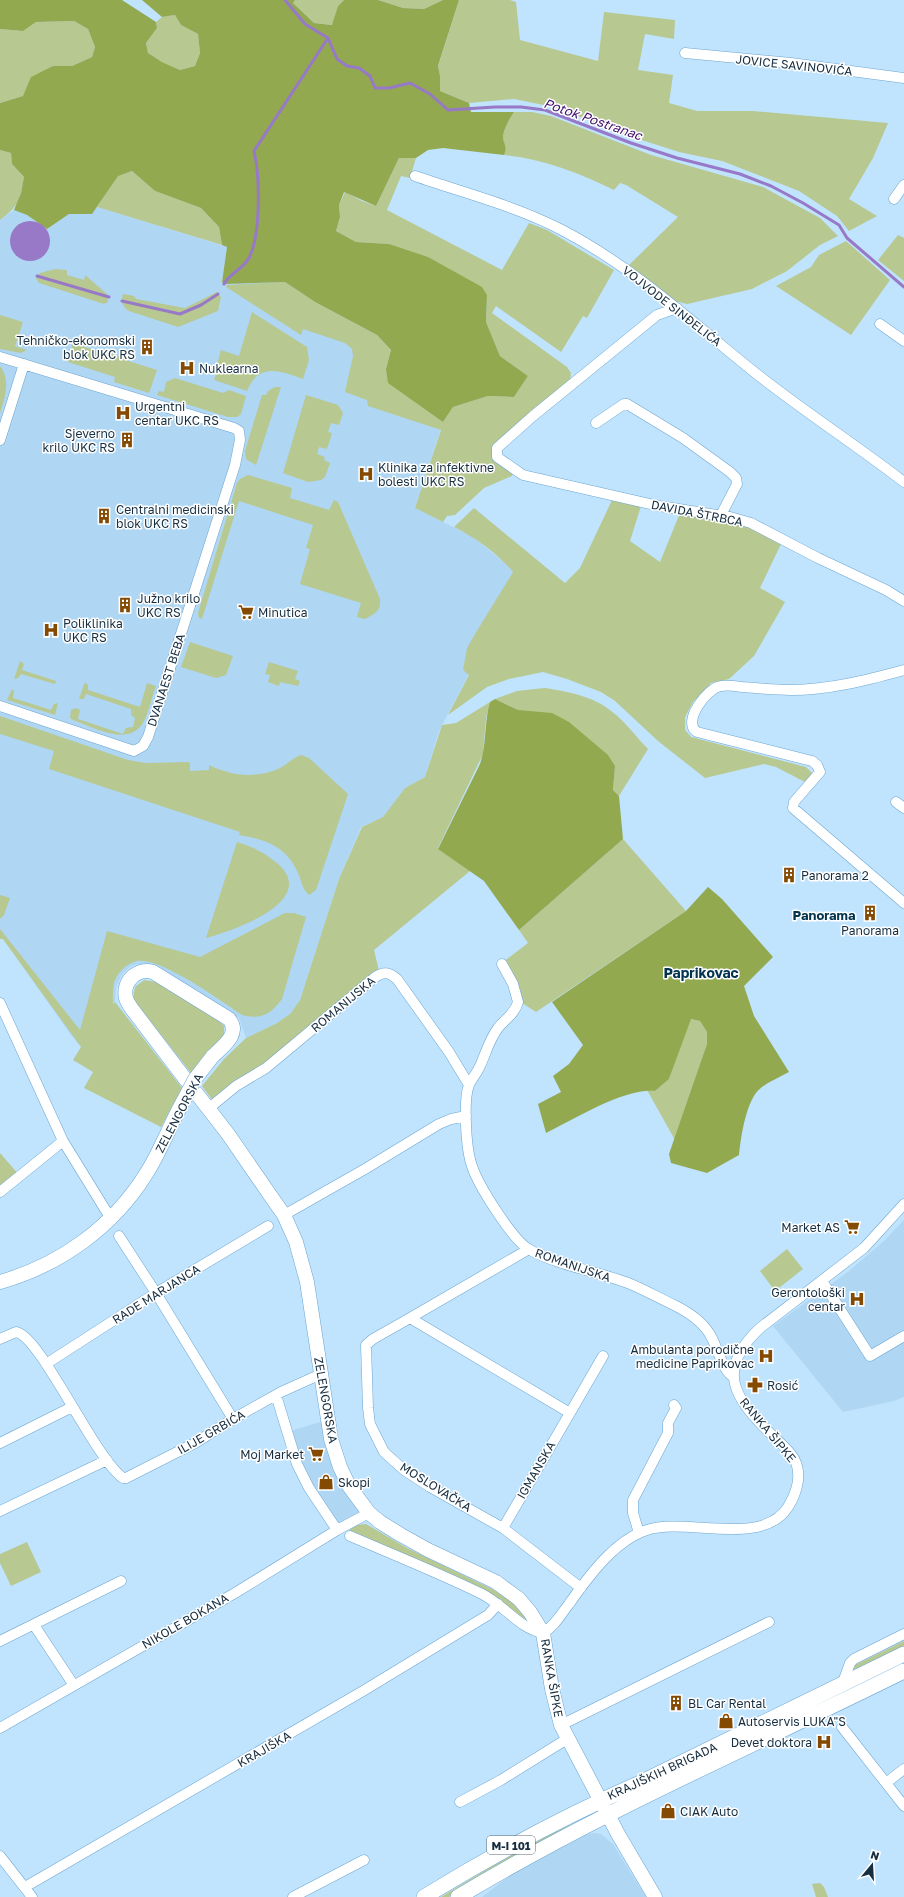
<svg xmlns="http://www.w3.org/2000/svg" width="904" height="1897" font-family="'Golos Text',sans-serif">
<style>
.built{fill:#afd6f3}
.green{fill:#b8c891}
.forest{fill:#92a950}
.water{fill:#9779c7}
.lines{fill:none;stroke-linecap:round;stroke-linejoin:round}
.stream{stroke:#9779c7;stroke-width:3}
.street-casing{stroke:#6ba6d1;stroke-width:11}
.secondary-casing{stroke:#6ba6d1;stroke-width:15}
.primary-casing{stroke:#6ba6d1;stroke-width:16}
.street{stroke:#fff;stroke-width:10}
.secondary{stroke:#fff;stroke-width:14}
.primary{stroke:#fff;stroke-width:15}
.secondary-bridge-casing{stroke:#6ba6d1;stroke-width:15;stroke-linecap:butt}
.secondary-bridge{stroke:#fff;stroke-width:14}
.labels{text-anchor:middle;dominant-baseline:central;stroke-width:3;stroke-linejoin:round;paint-order:stroke}
.shield{fill:#fff;stroke:#5c6d79;stroke-width:1}
.shield-label{font-size:11px;font-weight:bold;fill:#162e40}
.street-label{font-size:12px;fill:#162e40;stroke:#fff}
.poi-label{font-size:12px;fill:#162e40;stroke:#fff;text-anchor:start}
.water-label{font-size:13px;font-style:italic;fill:#421170;stroke:#fff}
.neighbourhood-label{font-size:13px;font-weight:bold;fill:#023450;stroke:#fff}
.quarter-label{font-size:14px;font-weight:bold;fill:#023450;stroke:#fff}
</style>
<rect width="100%" height="100%" fill="#c0e3fe"/>
<!-- built -->
<path class="built" d="M97,207L227,247L222,282H285L443,422L415,508L473,537L506,564L513,572L499,596L469,674L439,731L425,777L405,788L383,817L361,827L339,879L300,1000L290,1014L277,1023L246,1038L239,1018L167,972L146,964H138L131,966L122,974L116,987L115,1002L81,1047L71,1035L3,939H0V220L14,210L27,215L47,229L69,214H91Z
M904,1220V1397L894,1401L843,1412L773,1326L849,1271L885,1240Z
M323,1421L359,1509L360,1512L343,1523L337,1524L329,1516L300,1461L291,1431Z
M595,1833L601,1834L613,1844L646,1897H482L512,1874L588,1834Z"/>
<!-- green -->
<path class="green" d="M295,0H344L338,6L333,25L314,23L293,3Z
M378,0H443L424,9L403,8Z
M459,0H510L516,2L520,40L598,61L604,12L675,20L674,39L645,34L638,70L673,75L669,103L697,111H753L888,123L873,158L849,199L877,216L849,231L837,216L799,191L722,161L679,152L623,134L558,108L514,99L469,103L440,91V76L438,67Z
M175,15L181,25L198,34L200,53L195,66L180,70L162,62L148,53L146,43L157,28L156,22L162,17Z
M74,21L88,29L95,47L92,57L72,66H53L23,96L0,103V29L23,31L36,22Z
M514,112H532L551,116L651,155L763,187L820,218L838,236L820,245L787,271L752,289L687,304L675,301L629,265L678,217L626,185L620,183L614,190C579,173 544,159 504,155C507,146 503,144 503,136C504,128 510,118 514,112Z
M0,150L11,153L12,164L24,177C20,200 19,206 0,220Z
M399,158H416L410,178L401,176L387,210L502,270L529,223L547,230L614,270L587,318L583,316L561,352L496,306L492,313L567,367L571,373L570,381L496,446L513,472L512,476L484,488L455,515L447,516L443,522L415,508L441,430L368,406L367,400L345,392L353,356L352,349L345,343L303,329L301,335L226,287L227,285L285,282L315,302L377,335L391,350L386,369L443,422L453,407L488,396L514,397L528,376L500,356L486,322L487,295L389,244L356,242L336,231L340,217L339,205L345,192L362,201L376,206Z
M132,171L155,191L201,208L219,227L222,245L97,207L118,175Z
M898,235L904,238V281L878,260Z
M846,241L890,280L851,335L776,286L811,267L819,255Z
M55,269L67,270V275L84,280L85,275L107,294L108,302L104,304L39,283L36,279L40,273Z
M217,292L221,297L218,311L178,327L129,311C122,307 121,301 123,294L134,296L136,299L185,308Z
M252,312L307,347L309,360L303,379C280,371 259,362 247,391L214,380L218,369L216,368L221,350L239,356Z
M0,315L23,322L15,346L27,350L21,353L0,349Z
M73,343L102,353L103,351L122,357V359L157,370L149,393L114,382L115,377L68,362Z
M0,366C11,381 5,397 0,413Z
M175,378L223,393L229,390L246,396L241,414L237,417H228L157,395L159,391L164,392L166,382Z
M275,387H281L256,465L246,459L245,451L262,395H266L268,391Z
M306,395L338,405L343,413L339,425L331,423L328,432L332,433L327,449L319,447L317,454L325,457L324,460L330,463L325,477L321,480L308,482L283,473Z
M248,475L292,488L290,498L329,510L334,500L338,502L380,599C381,612 375,613 365,619L357,617L361,603L300,584L310,549L306,548L313,525L239,501L202,619L199,618L198,613L237,483L240,479Z
M613,498L641,506L630,541L660,562L680,513L745,525L782,542L760,588L785,602L754,656L729,679L711,683L693,702L685,717V730L691,737L806,767L813,774L805,782L776,767L764,764L705,778L658,741L615,701L601,692L567,679L543,672L509,679L487,687L448,715L469,675L463,670L467,648L475,634L513,572C497,553 476,538 454,527L474,508L565,583L580,568Z
M190,642L233,656L226,675L216,678L181,667Z
M20,661L24,664L22,670L56,681L55,684L21,674L18,678L14,679Z
M269,662L298,671L295,679L300,681L298,686L280,682L279,686L268,682L270,675L265,674Z
M86,683L88,685V690L140,707L147,683L156,686C152,696 150,708 145,719C132,749 95,728 73,720L70,718L71,710L76,708L80,710L78,719L123,734L126,728L133,727L135,718L131,715V709L86,694L84,699H79L84,684Z
M544,688C566,691 593,696 611,711C625,721 636,737 648,749L619,796L613,790L615,766L518,710L495,699L517,691Z
M12,689L14,691L13,698L51,710L54,704L58,703L55,715L7,700Z
M490,702L486,718L483,754L438,848L470,871L374,950L379,971L270,1062L213,1101L202,1086L224,1059L246,1038L277,1023L290,1014L300,1000L339,879L362,827L383,817L405,788L425,777L442,725L456,723Z
M0,716L128,760L145,763L188,762L190,763V771L209,770V765C231,776 257,779 280,768C287,764 293,758 301,755L309,758L348,794L316,890L309,895C301,888 302,880 297,871C286,846 264,839 239,835L240,832L49,769L54,751L0,734Z
M623,839L686,911L536,1012L522,1003L503,962L528,943L519,930Z
M237,842C254,847 263,852 277,863C321,901 232,931 206,938Z
M0,895L10,898L4,915L0,919Z
M285,913H294L306,917L282,999C271,1014 261,1020 242,1015C221,1001 161,957 137,961C128,963 120,970 116,978C112,985 113,997 113,1005L115,1002L182,1088L161,1127L84,1088L93,1072L73,1060L81,1047L3,939H0V929L80,1030L107,931L200,957Z
M144,980L156,982L218,1020L224,1026V1035L201,1059L191,1073L133,999L135,987Z
M690,1019L700,1021L707,1032V1044L675,1140L647,1090L655,1091L669,1079Z
M0,1153L19,1175L0,1190Z
M787,1249L803,1269L775,1291L760,1271Z
M366,1524L407,1548L494,1590L512,1602L530,1623H527L503,1603L349,1530L357,1525Z
M27,1542L41,1572L11,1586L0,1563V1554Z
M904,1641V1647L853,1670L855,1665Z
M569,1824V1826L487,1871L449,1897H441L522,1848Z
M820,1883L824,1887L828,1897H816L812,1884Z"/>
<!-- forest -->
<path class="forest" d="M0,0H122L156,22L157,28L146,43L148,53L162,62L180,70L195,66L200,53L198,34L181,25L175,15L162,17L142,0H295L293,3L314,23L332,25L338,6L344,0H378L403,8L424,9L443,0H459L438,66L440,76V91L469,103L471,112H514C510,118 504,128 503,136C503,144 508,146 504,155L443,148L428,150L416,158H399L376,206L344,192L339,205L340,217L336,231L356,242L389,244L428,257L482,287L487,295L486,322L500,356L528,376L514,397L488,396L453,407L443,422L388,383L386,369L391,350L377,335L315,302L285,282L224,284L222,282L227,247L222,245L219,227L201,208L155,191L132,171L118,176L92,214H69L47,229L27,215L14,210L21,193L24,177L12,164L11,153L0,150V103L23,96L31,77L53,66H72L92,57L95,47L88,29L74,21L36,22L23,31L0,29Z
M495,699L518,710L552,713L569,722L608,755L615,766L613,790L619,796L623,839L519,930L484,881L438,849L480,764C487,744 484,722 490,702Z
M708,887L722,899L773,957L744,986L754,1016L789,1072C780,1077 770,1081 762,1087C746,1098 741,1137 739,1155L707,1173L671,1163L669,1154L707,1044V1032L700,1021L691,1019L669,1079L655,1091C624,1088 575,1119 546,1133L538,1104L561,1092L553,1076L569,1064L583,1045L552,1002L686,911Z"/>
<!-- water -->
<path class="water" d="M10 241a20 20 0 1 1 40 0a20 20 0 1 1-40 0Z"/>
<g class="lines">
<!-- stream -->
<path class="stream" d="M285,0L305,24L328,38L337,59L347,66L359,68L370,76L375,88H389L410,83L430,94L448,110L495,107H521L545,110L631,143L677,158L740,174L771,186L803,203L839,225L847,238L904,287
M37,276L109,297
M224,284C230,273 243,269 249,258C261,235 260,176 254,151L328,38
M122,301L180,314L201,305L218,294"/>
<defs>
<path id="street" d="M685,53L791,63L904,78
M415,176C464,193 516,206 562,230C635,268 694,324 758,375C805,412 856,445 904,482
M894,199L904,185
M677,308L657,315L533,416L497,448V457L523,475L659,506L730,517L751,523L818,558L886,590L904,601
M880,324L904,341
M0,357L234,428L239,431L240,440L235,465L148,737L143,746L134,751L0,706
M596,423L624,404H627L683,438L730,472L736,478L737,484L721,515
M0,440L24,364
M904,670C867,680 829,690 791,690C774,690 758,688 742,687C735,686 727,685 721,686C708,687 681,722 697,732L812,761L817,765L820,772L794,802L793,808L904,903
M896,802L904,808
M502,964L513,984L518,1002C515,1014 505,1019 498,1028C489,1040 486,1053 480,1066C477,1073 472,1078 469,1085C463,1100 466,1150 472,1166C478,1185 513,1241 530,1250C560,1266 596,1271 628,1283C643,1289 659,1298 674,1305C688,1312 701,1320 709,1333C717,1344 722,1372 734,1377
M0,1003L63,1141L111,1219
M208,1109L236,1086L266,1068L374,978C383,971 389,972 397,979L449,1052L469,1085
M0,1192L63,1141
M284,1215L365,1169L439,1124L451,1119L466,1116
M119,1236L156,1293L233,1419
M529,1249L410,1318L570,1413L603,1356
M822,1281L870,1356L904,1336
M410,1318L373,1339L366,1345L368,1408L370,1424L384,1452L404,1470L430,1487L503,1528L581,1588
M0,1339L16,1332C40,1335 95,1459 123,1478H126L195,1443L233,1419L281,1392L321,1374
M46,1364L156,1293L268,1226
M276,1395L297,1464L309,1488L337,1530
M0,1443L72,1407
M0,1511L107,1460
M503,1528L570,1413
M639,1533L633,1513V1500L668,1433V1423L676,1408L674,1405
M350,1536C394,1555 439,1573 482,1594C504,1605 520,1629 543,1633C555,1626 561,1614 569,1604C588,1577 615,1540 647,1530C686,1517 762,1548 788,1507C795,1496 801,1480 797,1466C794,1454 782,1445 773,1436C735,1399 714,1371 760,1328L864,1248L904,1204
M34,1625L73,1684
M0,1641L121,1581
M842,1685L850,1663L854,1659L904,1634
M561,1725L769,1622
M842,1727L904,1806
M0,1728L235,1593L337,1530L369,1513
M886,1783L904,1769
M460,1802L501,1780L567,1739
M0,1856L32,1897
M25,1887L363,1691L488,1615L498,1604
M293,1897L364,1860"/>
<path id="secondary" d="M186,1080L132,1009C130,1006 127,1002 126,998C122,982 137,967 153,972L229,1019C241,1034 223,1046 212,1057
M197,1094L228,1134L270,1195L284,1215L296,1242L307,1282L331,1439L340,1467L349,1486L369,1513L380,1522L401,1535L428,1550L496,1582L519,1599L530,1612L543,1633L552,1689L561,1725L618,1834L655,1897
M0,1282C60,1265 113,1227 146,1174C159,1154 168,1130 179,1109"/>
<path id="primary" d="M424,1897C494,1854 565,1816 640,1783L904,1654
M458,1897C601,1811 755,1745 904,1671"/>
</defs>
<!-- street casing -->
<use href="#street" class="street-casing"/>
<!-- secondary casing -->
<use href="#secondary" class="secondary-casing"/>
<!-- primary casing -->
<use href="#primary" class="primary-casing"/>
<!-- street -->
<use href="#street" class="street"/>
<!-- secondary -->
<use href="#secondary" class="secondary"/>
<!-- primary -->
<use href="#primary" class="primary"/>
<defs>
<path id="secondary-bridge" d="M179,1109L195,1079L212,1057"/>
</defs>
<!-- secondary-bridge casing -->
<use href="#secondary-bridge" class="secondary-bridge-casing"/>
<!-- secondary-bridge -->
<use href="#secondary-bridge" class="secondary-bridge"/>
</g>
<!-- icons -->
<defs>
<symbol id="building-bare" viewBox="-9 -9 18 18"><path d="M-4-6H4V6H1V3H-1V6H-4ZM-2.5-4.3h1.7v1.8h-1.7ZM.8-4.3h1.7v1.8H.8ZM-2.5-1h1.7V.8h-1.7ZM.8-1h1.7V.8H.8Z" fill="#854a02" stroke="#fff" stroke-width="2.5" paint-order="stroke"/></symbol>
<symbol id="hospital-bare" viewBox="-9 -9 18 18"><path d="M-5-5h3v3.5h4V-5h3V5h-3V1.5h-4V5h-3Z" fill="#854a02" stroke="#fff" stroke-width="2.5" paint-order="stroke"/></symbol>
<symbol id="supermarket-bare" viewBox="-9 -9 18 18"><path d="M-6-5.5h2.5l.6 2H6L4.5 2H-2.5L-4.4-4H-6ZM-1.5 3.2a1.3 1.3 0 1 0 .1 0ZM3 3.2a1.3 1.3 0 1 0 .1 0Z" fill="#854a02" stroke="#fff" stroke-width="2.5" paint-order="stroke"/></symbol>
<symbol id="pharmacy-bare" viewBox="-9 -9 18 18"><path d="M-2-6h4v4h4v4h-4v4h-4v-4h-4v-4h4Z" fill="#854a02" stroke="#fff" stroke-width="2.5" paint-order="stroke"/></symbol>
<symbol id="shop-bare" viewBox="-9 -9 18 18"><path d="M-5-2.5h2.3a2.7 3.5 0 0 1 5.4 0H5L5.5 6h-11ZM-1.5-2.5h3a1.5 2.3 0 0 0-3 0Z" fill="#854a02" stroke="#fff" stroke-width="2.5" paint-order="stroke"/></symbol>
</defs>
<g fill-rule="evenodd">
<use href="#building-bare" x="136" y="336" width="22" height="22"/>
<use href="#hospital-bare" x="176" y="357" width="22" height="22"/>
<use href="#hospital-bare" x="112" y="402" width="22" height="22"/>
<use href="#building-bare" x="116" y="429" width="22" height="22"/>
<use href="#hospital-bare" x="355" y="463" width="22" height="22"/>
<use href="#building-bare" x="93" y="505" width="22" height="22"/>
<use href="#building-bare" x="114" y="594" width="22" height="22"/>
<use href="#supermarket-bare" x="235" y="601" width="22" height="22"/>
<use href="#hospital-bare" x="40" y="619" width="22" height="22"/>
<use href="#building-bare" x="778" y="864" width="22" height="22"/>
<use href="#building-bare" x="859" y="902" width="22" height="22"/>
<use href="#supermarket-bare" x="841" y="1216" width="22" height="22"/>
<use href="#hospital-bare" x="846" y="1288" width="22" height="22"/>
<use href="#hospital-bare" x="755" y="1345" width="22" height="22"/>
<use href="#pharmacy-bare" x="744" y="1374" width="22" height="22"/>
<use href="#supermarket-bare" x="305" y="1443" width="22" height="22"/>
<use href="#shop-bare" x="315" y="1471" width="22" height="22"/>
<use href="#building-bare" x="665" y="1692" width="22" height="22"/>
<use href="#shop-bare" x="715" y="1710" width="22" height="22"/>
<use href="#hospital-bare" x="813" y="1731" width="22" height="22"/>
<use href="#shop-bare" x="657" y="1800" width="22" height="22"/>
</g>
<g class="labels">
<!-- shield labels -->
<rect class="shield" x="487" y="1836" width="48" height="18" rx="3"/>
<g class="shield-label">
<text x="511" y="1845">M-I 101</text>
</g>
<!-- street labels -->
<g class="street-label">
<text transform="translate(794 65) rotate(6)">JOVICE SAVINOVIĆA</text>
<text transform="translate(672 306) rotate(38)">VOJVODE SINĐELIĆA</text>
<text transform="translate(697 513) rotate(11)">DAVIDA ŠTRBCA</text>
<text transform="translate(166 680) rotate(-72)">DVANAEST BEBA</text>
<text transform="translate(343 1004) rotate(-40)">ROMANIJSKA</text>
<text transform="translate(179 1113) rotate(-62)">ZELENGORSKA</text>
<text transform="translate(573 1265) rotate(19)">ROMANIJSKA</text>
<text transform="translate(156 1294) rotate(-32)">RADE MARJANCA</text>
<text transform="translate(326 1400) rotate(80)">ZELENGORSKA</text>
<text transform="translate(768 1430) rotate(50)">RANKA ŠIPKE</text>
<text transform="translate(211 1432) rotate(-30)">ILIJE GRBIĆA</text>
<text transform="translate(536 1470) rotate(-60)">IGMANSKA</text>
<text transform="translate(436 1487) rotate(32)">MOSLOVAČKA</text>
<text transform="translate(185 1621) rotate(-30)">NIKOLE BOKANA</text>
<text transform="translate(552 1678) rotate(80)">RANKA ŠIPKE</text>
<text transform="translate(264 1749) rotate(-30)">KRAJIŠKA</text>
<text transform="translate(662 1771) rotate(-25)">KRAJIŠKIH BRIGADA</text>
</g>
<!-- poi labels -->
<g class="poi-label">
<text x="135" y="340" text-anchor="end">Tehničko-ekonomski<tspan x="135" dy="14">blok UKC RS</tspan></text>
<text x="199" y="368">Nuklearna</text>
<text x="135" y="406">Urgentni<tspan x="135" dy="14">centar UKC RS</tspan></text>
<text x="115" y="433" text-anchor="end">Sjeverno<tspan x="115" dy="14">krilo UKC RS</tspan></text>
<text x="378" y="467">Klinika za infektivne<tspan x="378" dy="14">bolesti UKC RS</tspan></text>
<text x="116" y="509">Centralni medicinski<tspan x="116" dy="14">blok UKC RS</tspan></text>
<text x="137" y="598">Južno krilo<tspan x="137" dy="14">UKC RS</tspan></text>
<text x="258" y="612">Minutica</text>
<text x="63" y="623">Poliklinika<tspan x="63" dy="14">UKC RS</tspan></text>
<text x="801" y="875">Panorama 2</text>
<text x="870" y="930" text-anchor="middle">Panorama</text>
<text x="840" y="1227" text-anchor="end">Market AS</text>
<text x="845" y="1292" text-anchor="end">Gerontološki<tspan x="845" dy="14">centar</tspan></text>
<text x="754" y="1349" text-anchor="end">Ambulanta porodične<tspan x="754" dy="14">medicine Paprikovac</tspan></text>
<text x="767" y="1385">Rosić</text>
<text x="304" y="1454" text-anchor="end">Moj Market</text>
<text x="338" y="1482">Skopi</text>
<text x="688" y="1703">BL Car Rental</text>
<text x="738" y="1721">Autoservis LUKA"S</text>
<text x="812" y="1742" text-anchor="end">Devet doktora</text>
<text x="680" y="1811">CIAK Auto</text>
</g>
<!-- water labels -->
<g class="water-label">
<text transform="translate(593 119) rotate(19)">Potok Postranac</text>
</g>
<!-- neighbourhood labels -->
<g class="neighbourhood-label">
<text x="824" y="915">Panorama</text>
</g>
<!-- quarter labels -->
<g class="quarter-label">
<text x="701" y="972">Paprikovac</text>
</g>
</g>
<!-- north arrow -->
<g transform="translate(872 1865) rotate(18)" stroke="#ffffff" stroke-width="3" paint-order="stroke">
<path d="M0-3L7 15L0 10L-7 15Z" fill="#162e40"/>
<text y="-6" font-size="11" font-weight="bold" text-anchor="middle" fill="#162e40">N</text>
</g>
</svg>
